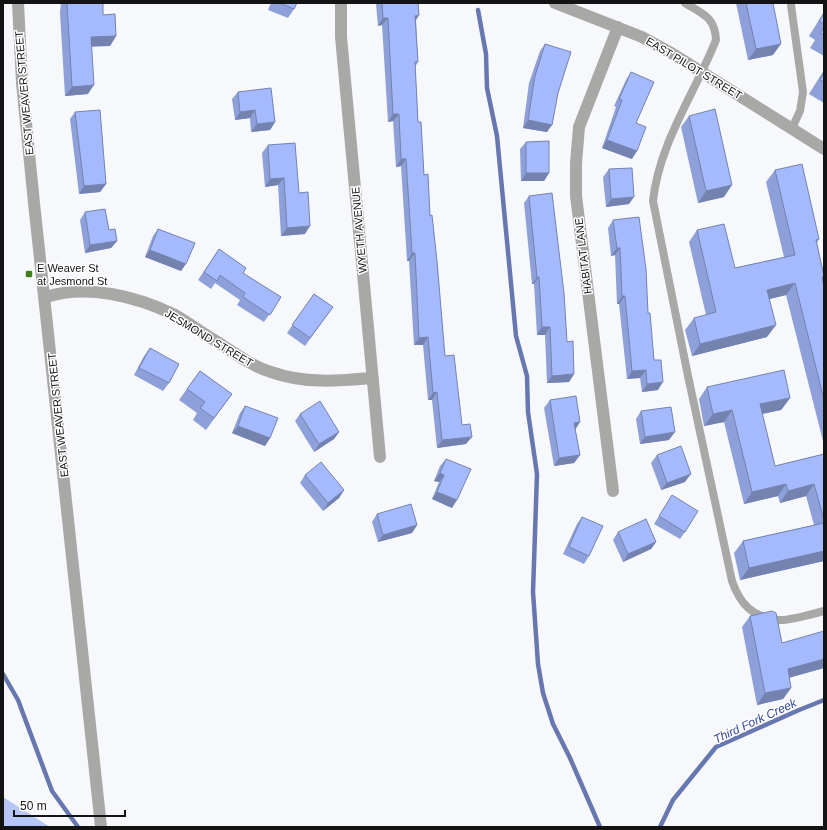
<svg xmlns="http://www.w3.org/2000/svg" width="827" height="830" font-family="Helvetica,sans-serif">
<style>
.green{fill:#b6c6f7}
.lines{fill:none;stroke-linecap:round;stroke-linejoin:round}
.stream{stroke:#6778b1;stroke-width:4.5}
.service{stroke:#a8a9a7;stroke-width:8}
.minor{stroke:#a8a9a7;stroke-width:12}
.wall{fill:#8ea0d9}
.shaded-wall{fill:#7482b0}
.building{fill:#a5bafc;stroke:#7482b0}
.poi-dot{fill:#417e1c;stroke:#fff;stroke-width:1.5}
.labels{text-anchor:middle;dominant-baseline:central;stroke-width:3;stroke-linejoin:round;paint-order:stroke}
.street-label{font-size:11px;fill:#131314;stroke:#fff}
.poi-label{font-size:11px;fill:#131314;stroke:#fff;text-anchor:start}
.water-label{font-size:12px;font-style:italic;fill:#3346a2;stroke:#fff}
</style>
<rect width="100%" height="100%" fill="#f7f8fb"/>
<!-- green -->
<path class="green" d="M3,797L50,827H3Z"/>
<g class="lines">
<!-- stream -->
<path class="stream" d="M478,10L486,54L487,88L497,136L516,336L527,376L528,412L537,474L533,592L538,664L543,693L553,724L570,758L600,827
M3,674L18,700L52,791L78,827
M660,827L673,800L716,747L799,710L824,700"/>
<!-- service -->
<path class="service" d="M685,3C703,14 715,17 716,40C695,93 659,143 653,201L688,376L732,581C740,604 752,617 778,620C790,621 812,614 824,611
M791,5L803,92L800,111L792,128"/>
<!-- minor -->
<path class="minor" d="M18,3L22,83L34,203L101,827
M341,3V37L380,457
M555,3L642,37L673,54L824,149
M46,297C87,284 136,296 175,315C189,323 202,333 216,341C233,352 251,366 271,372C305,384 338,381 373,378
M613,491L576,196V163L579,127L618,27"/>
</g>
<!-- wall -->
<path class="wall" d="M61,3H103V15L116,36L110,46H91L88,94L65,96L60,13Z
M271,3H297L294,9L288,18L268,10Z
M377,3H418L419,15L416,20L418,62L415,67L418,122L424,175L430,216L445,356L466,444L437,448L432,400H428L423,345H414L409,261H407L401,166L396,167L393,121L388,122L382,25L378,26L376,4Z
M736,3H773V55L748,60Z
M824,12V56L810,48L815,40L809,36Z
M545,44L558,93L547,132L523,128L529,83L540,51Z
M824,70V103L809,94Z
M631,72L636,123L632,159L602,148L616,107L614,106L626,80Z
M238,92L275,122L270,130L251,132L250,118L235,120L232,99Z
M75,112L106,184L100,192L79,194L70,119Z
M689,116L724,197L698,203L681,127Z
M526,142L549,173L544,181H521L520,149Z
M268,145L299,193L305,234L281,236L278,185L265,187L262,153Z
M609,169L629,204L606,207L603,177Z
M775,170L819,239L817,243L824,277L822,280L824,287V445L786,295L769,299L767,337L692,356L685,330L694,318L706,315L689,242L697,230L735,268L784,257L766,182Z
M529,196L567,342L574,374L569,382L547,383L545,335H537L534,284H532L524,203Z
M85,212L109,230L117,241L111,248L85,253L80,220Z
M613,220L648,313L658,390L642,392L640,378L627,379L619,304H617L615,255L611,256L608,228Z
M158,229L181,271L145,257L153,236Z
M219,249L243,273L281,297L264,322L237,305L240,300L215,283L211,289L198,280Z
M314,294L333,307L305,346L287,333Z
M150,348L169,383L163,391L134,375L144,356Z
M200,371L232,394L206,430L193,420L197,413L179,400Z
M707,387L790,398L781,410L762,414L775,466L824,454V561L740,580L734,553L743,541L814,525L806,496L780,503L778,496L744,504L724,422L704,426L699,399Z
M550,400L580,422L575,428L580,455L574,463L554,466L544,408Z
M245,406L270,438L265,446L232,433L240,413Z
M641,411L669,440L640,444L636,419Z
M300,414L339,432L334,439L314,452L295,421Z
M657,455L685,482L661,490L651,463Z
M446,459L452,508L432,499L439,482L434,481L440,466Z
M305,475L344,490L339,498L323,511L300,483Z
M672,495L685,532L680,539L654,524Z
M377,514L417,525L412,533L378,542L372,522Z
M582,517L589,556L584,564L563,554L577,524Z
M618,532L656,542L651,549L623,562L613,540Z
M750,616L782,643L824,668L789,678L791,688L783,699L757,705L742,627Z"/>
<!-- shaded-wall -->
<path class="shaded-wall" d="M419,15L414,23L415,16Z
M383,18H388L382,25L378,26Z
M116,36L110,46L84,47L91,37Z
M781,44L773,55L748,60L756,49Z
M94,85L88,94L65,96L72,87Z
M255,110L250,118L235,120L240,112Z
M393,114H399L393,121L388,122Z
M528,120L552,125L547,132L523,128Z
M275,122L270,130L251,132L257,124Z
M607,140L637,151L632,159L602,148Z
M401,159H406L401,166L396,167Z
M526,173H549L544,181H521Z
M284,178L278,185L265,187L270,179Z
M106,184L100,192L79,194L84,186Z
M732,185L724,197L698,203L706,191Z
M634,197L629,204L606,207L611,199Z
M310,226L305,234L281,236L287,228Z
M117,241L111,248L85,253L90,245Z
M617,248H620L615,255L611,256Z
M150,250L186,264L181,271L145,257Z
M412,253H415L409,261H407Z
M537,277H539L534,284H532Z
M795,283L786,295L758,302L767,290Z
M622,296H625L619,304H617Z
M776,325L767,337L692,356L700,344Z
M542,327H550L545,335H537Z
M428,337L423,345H414L419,338Z
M646,370L640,378L627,379L632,371Z
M574,374L569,382L547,383L552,376Z
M663,382L658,390L642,392L647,384Z
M437,392L432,400H428L433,393Z
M790,398L781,410L752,416L760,404Z
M732,410L724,422L704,426L713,414Z
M580,422L575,430L574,423Z
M238,426L270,438L265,446L232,433Z
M339,432L334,439L314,452L319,444Z
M675,432L669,440L640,444L645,437Z
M472,437L466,444L437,448L442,440Z
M580,455L574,463L554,466L559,458Z
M440,473L444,475L439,482L434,481Z
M691,474L685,482L661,490L667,483Z
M786,484L778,496L744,504L752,492Z
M814,484L806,496L780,503L788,491Z
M344,490L339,498L323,511L328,503Z
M437,492L457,500L452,508L432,499Z
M417,525L412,533L378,542L383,535Z
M656,542L651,549L623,562L628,554Z
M824,551V561L740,580L749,568Z
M824,659V668L780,680L788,669Z
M791,688L783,699L757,705L765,693Z"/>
<!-- building -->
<path class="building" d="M67,3H103V15L115,14L116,36L91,37L94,85L72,87Z
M280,3H297L294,9Z
M382,3H418L419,15L415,16L418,62H415L418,122H421L424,175L428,174L430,216L432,215L437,261L445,356L454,355L462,425L470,424L472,437L442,440L437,392L433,393L428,337L419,338L415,253H412L406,159H401L399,114H393L388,18H383Z
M746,3H773L781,44L756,49Z
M824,13V24L819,21Z
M824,27V35L820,33Z
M545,44L571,52L558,93L552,125L528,120L535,76Z
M631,72L654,82L636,123L646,127L637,151L607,140L622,100L619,99Z
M824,72V82L820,80Z
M271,88L275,122L257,124L255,110L240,112L238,92Z
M715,109L732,185L706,191L689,116Z
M100,110L106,184L84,186L75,112Z
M549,141V173H526V142Z
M295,143L299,193L308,192L310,226L287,228L284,178L270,179L268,145Z
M802,164L819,239L816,240L824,276V277H822L824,287V400L795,283L767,290L776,325L700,344L694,318L716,312L697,230L724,224L735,268L795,255L775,170Z
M632,168L634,197L611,199L609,169Z
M552,193L564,293L567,342L573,341L574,374L552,376L550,327H542L539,277H537L529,196Z
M105,209L109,230L115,229L117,241L90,245L85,212Z
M639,217L646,269L648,313H650L654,360H661L663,382L647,384L646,370L632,371L625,296H622L620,248H617L613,220Z
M158,229L195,243L186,264L150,250Z
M219,249L246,268L243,273L281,297L270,315L243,297L245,293L220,275L217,281L204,272Z
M314,294L333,307L310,338L292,325Z
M150,348L179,364L169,383L139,368Z
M784,370L790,398L760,404L775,466L824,454V520L814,484L788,491L786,484L752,492L732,410L713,414L707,387Z
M200,371L232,394L214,418L200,408L205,402L187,389Z
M576,396L580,422L574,423L580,455L559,458L550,400Z
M320,401L339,432L319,444L300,414Z
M245,406L278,418L270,438L238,426Z
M671,407L675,432L645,437L641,411Z
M681,446L691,474L667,483L657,455Z
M446,459L471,469L457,500L437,492L444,475L440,473Z
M321,462L344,490L328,503L305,475Z
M672,495L698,511L685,532L659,516Z
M411,504L417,525L383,535L377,514Z
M582,517L603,526L589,556L569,547Z
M646,519L656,542L628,554L618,532Z
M824,523V551L749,568L743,541Z
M772,611L776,613L782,643L824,631V659L788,669L791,688L765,693L750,616Z"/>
<!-- markers -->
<rect class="poi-dot" x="25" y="270" width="8" height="8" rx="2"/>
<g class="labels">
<!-- street labels -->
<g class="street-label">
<text transform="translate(694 68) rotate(31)">EAST PILOT STREET</text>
<text transform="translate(24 93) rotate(-95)">EAST WEAVER STREET</text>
<text transform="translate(359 230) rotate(-95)">WYETH AVENUE</text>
<text transform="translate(583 256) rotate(-97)">HABITAT LANE</text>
<text transform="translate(209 338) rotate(31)">JESMOND STREET</text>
<text transform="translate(58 415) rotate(-96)">EAST WEAVER STREET</text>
</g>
<!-- poi labels -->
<g class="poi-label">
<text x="37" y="268">E Weaver St<tspan x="37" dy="13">at Jesmond St</tspan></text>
</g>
<!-- water labels -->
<g class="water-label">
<text transform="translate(755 721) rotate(-25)">Third Fork Creek</text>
</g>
</g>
<!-- border -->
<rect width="827" height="830" fill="none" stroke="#131314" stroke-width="8"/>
<!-- scale -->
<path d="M14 810v6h111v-6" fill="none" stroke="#131314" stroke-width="2"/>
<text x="20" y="810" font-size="12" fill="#131314" stroke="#ffffff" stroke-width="3" paint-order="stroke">50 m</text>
</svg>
